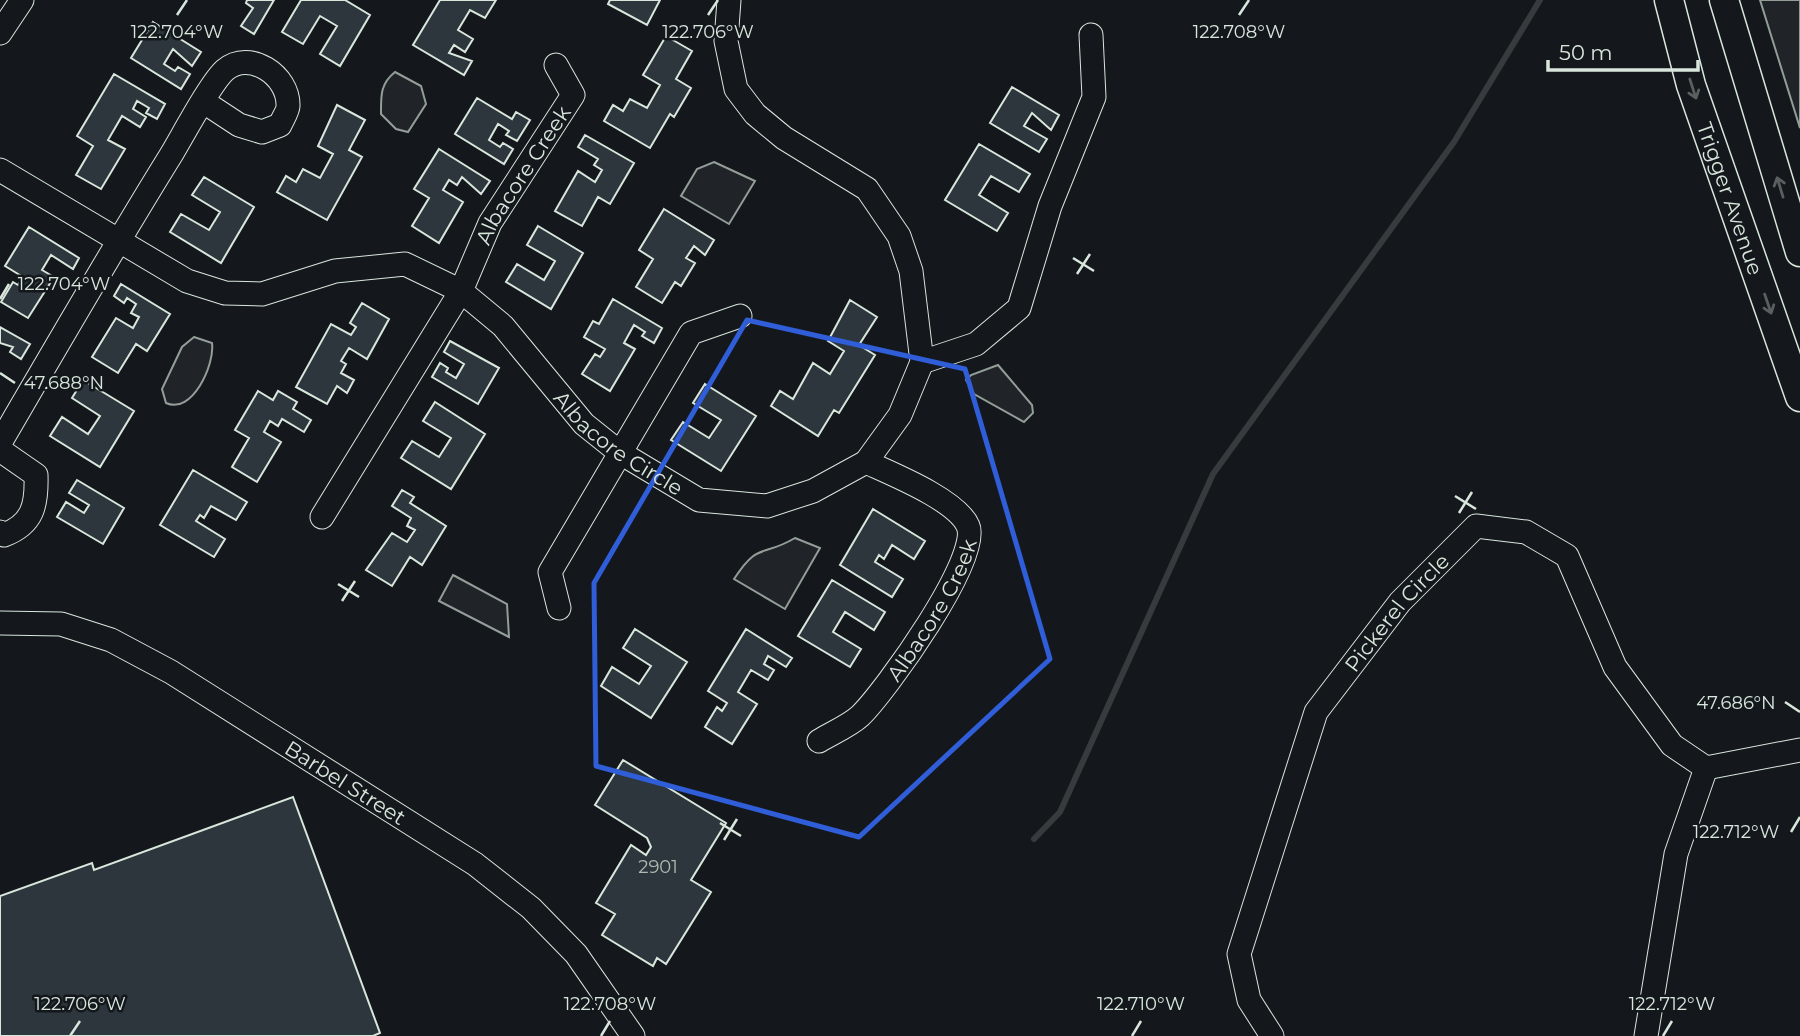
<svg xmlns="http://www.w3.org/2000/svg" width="1800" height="1036" font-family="Montserrat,sans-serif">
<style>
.green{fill:#202428;stroke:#939e99;stroke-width:2}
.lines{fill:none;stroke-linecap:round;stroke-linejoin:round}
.stream{stroke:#363b3e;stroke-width:6}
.building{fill:#2c363c;stroke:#d8e6dc;stroke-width:2}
.minor-casing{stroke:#d8e6dc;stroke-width:25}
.major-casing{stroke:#d8e6dc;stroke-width:31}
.minor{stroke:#14181c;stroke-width:23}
.major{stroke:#14181c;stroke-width:28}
.oneway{stroke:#59605f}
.marked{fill:none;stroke:#305dd8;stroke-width:5;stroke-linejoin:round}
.ticks{fill:none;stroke:#d8e6dc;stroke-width:2.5}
.labels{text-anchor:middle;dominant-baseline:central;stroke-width:5;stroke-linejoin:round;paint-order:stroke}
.number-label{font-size:18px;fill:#adbab4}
.street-label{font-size:21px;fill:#d8e6dc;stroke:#14181c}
.ticks-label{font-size:18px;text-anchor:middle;fill:#d8e6dc;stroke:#14181c;stroke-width:5;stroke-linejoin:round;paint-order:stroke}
</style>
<rect width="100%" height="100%" fill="#14181c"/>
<!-- green -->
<path class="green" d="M1760,0H1800V128Z
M395,72L421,86L426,104L408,132L396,129L381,114C381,96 380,84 395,72Z
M714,162L755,181L729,224L681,196L697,169Z
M194,337L212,343C215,365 192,415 166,403L162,389L182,347Z
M998,365L1032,405L1033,413L1024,422L974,394L966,380L971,375Z
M795,538L820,548L785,609L734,579C759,541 761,558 795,538Z
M453,575L507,604L509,637L439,601Z"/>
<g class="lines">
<!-- stream -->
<path class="stream" d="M1034,839L1060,812L1213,474L1454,142L1540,0"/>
</g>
<!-- building -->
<path class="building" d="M247,0H274L254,34L241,26L253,8L246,3Z
M301,0H345L370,15L340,66L320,54L337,26L320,16L303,44L282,32Z
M440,0H496L485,18L470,10L458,30L473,39L465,52L454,45L449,53L472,61L464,75L413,45Z
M610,0H660L647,25L608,4Z
M153,22L201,52L192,66L173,49L164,64L175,71L178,67L190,74L181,89L131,58Z
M666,36L692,51L676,79L691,88L674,117L670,114L650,148L604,121L613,105L623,111L630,99L647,108L660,85L643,75Z
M114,74L165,104L157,119L146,113L149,108L137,101L133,109L146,117L140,127L122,116L108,140L125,149L101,189L76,175L93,146L77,136Z
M1012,87L1059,115L1051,130L1032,113L1024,126L1047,139L1039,152L990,123Z
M477,98L512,119L516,112L530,120L517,141L506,135L509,131L498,124L489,140L500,147L503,143L513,149L504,164L455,134Z
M337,105L365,120L349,150L362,157L327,220L277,192L286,176L296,182L303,169L320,178L333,154L318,146Z
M585,135L634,163L610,204L598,197L582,226L555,211L578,171L595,182L602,170L594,165L598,159L578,147Z
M979,144L1030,174L1019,192L991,176L979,195L1008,213L997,231L945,200Z
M439,149L490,181L481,194L462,177L457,185L449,180L443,190L463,202L439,243L412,226L429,198L414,189Z
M204,177L254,207L221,263L170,232L181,214L209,230L220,212L192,195Z
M664,209L714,240L705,255L694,246L686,258L695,263L681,286L675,282L662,303L636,287L653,259L639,250Z
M538,226L583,253L551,309L506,282L517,264L544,280L555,261L527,245Z
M29,227L79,258L73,269L51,255L42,270L54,277L28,318L1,302L13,282L18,285L23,277L5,266Z
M121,284L170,314L147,351L136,344L118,373L92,357L116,318L133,328L139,317L131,313L136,304L127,298L124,303L114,296Z
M613,299L662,328L654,343L642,336L645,332L634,325L624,343L635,349L610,391L582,374L595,354L600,357L605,349L584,337L593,321L599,324Z
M850,300L877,317L859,345L875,355L839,413L834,410L818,436L771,406L780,391L793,399L813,363L830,374L844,351L828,341Z
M362,303L389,319L367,359L349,348L341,361L346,364L341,373L354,380L347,393L337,386L327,404L296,387L331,324L351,335L356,327L350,323Z
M0,327L30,344L21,359L10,352L13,347L0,343Z
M450,341L499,368L478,404L432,377L440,363L448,368L446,372L456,378L464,364L444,352Z
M83,380L134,411L100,467L50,436L62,417L88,434L100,416L72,398Z
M705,384L756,416L721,471L671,440L683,422L709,438L721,420L693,403Z
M258,391L273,400L278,391L297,402L293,409L311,420L304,432L282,419L278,426L270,421L264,432L281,442L257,482L232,467L249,438L235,430Z
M435,402L485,434L451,489L401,458L412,441L439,457L451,438L423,421Z
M193,470L247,502L236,520L211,506L204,518L200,515L196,521L225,539L214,557L160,525Z
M77,480L124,508L103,544L57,517L66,502L84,513L89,505L69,493Z
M402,490L414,497L410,503L446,526L422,565L410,557L392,586L366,570L392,533L407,542L415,530L407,526L411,518L392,506Z
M873,509L925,541L914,559L892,545L884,559L879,555L875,562L903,579L892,597L840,565Z
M832,580L885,612L874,630L845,612L833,632L861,649L850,667L798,636Z
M635,629L687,662L651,718L601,686L612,667L639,684L651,666L623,648Z
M746,629L792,658L786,667L768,656L764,664L774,670L768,680L751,670L738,692L757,704L732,744L705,727L717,707L722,711L727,703L708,691Z
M623,760L726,823L691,880L711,892L666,964L657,958L653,966L602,935L615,914L596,903L631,845L646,855L651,847L647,838L595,805Z
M293,797L380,1033L373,1036H0V896L92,863L94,870Z"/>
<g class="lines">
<defs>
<g id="minor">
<path d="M0,33L22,0"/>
<path id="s1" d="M0,170L187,281L225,293L262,294L335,271L405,264L461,291L503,326L584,424L619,452L699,500L767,506L813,491L866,462L900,415L922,362L911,271L899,236L867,189L784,138L755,114L736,89L726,41L729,0"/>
<path d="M922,362L976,344L1019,308L1050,206L1094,97L1091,35"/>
<path d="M0,443C56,347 112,250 171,155C182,137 211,82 225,70C249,49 289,75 288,106C288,111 282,120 280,125L262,132L239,125L204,102"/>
<path d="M0,450L36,475C37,505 33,524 4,535L0,532"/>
<path id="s2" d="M322,517L461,291L490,223L573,95L556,65"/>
<path d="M559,608L550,572L691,333L740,316"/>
<path id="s3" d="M0,623L61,624L111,640L171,672L475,864L531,908L576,954L633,1036"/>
<path id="s4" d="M819,741C832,733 849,726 860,716C885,692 982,557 968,526C957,500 892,474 866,462"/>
<path d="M1706,768L1800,750"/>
<path id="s5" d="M1272,1036L1249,1000L1239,954L1316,712L1400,602L1476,526L1526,532L1567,556L1615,667L1672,745L1706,768"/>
<path d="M1646,1036L1676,854L1706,768"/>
</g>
<g id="major">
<path id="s6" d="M1669,0L1691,85L1800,397"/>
<path d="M1724,0L1800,252"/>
</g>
</defs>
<!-- minor casing -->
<use href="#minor" class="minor-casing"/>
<!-- major casing -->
<use href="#major" class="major-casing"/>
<!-- minor -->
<use href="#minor" class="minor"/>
<!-- major -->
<use href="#major" class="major"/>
</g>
<!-- one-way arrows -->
<defs><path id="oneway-shaft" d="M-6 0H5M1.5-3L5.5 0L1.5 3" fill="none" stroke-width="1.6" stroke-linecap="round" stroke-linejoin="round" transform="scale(1.75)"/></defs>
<g class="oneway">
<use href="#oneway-shaft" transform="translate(1693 89) rotate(72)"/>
<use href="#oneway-shaft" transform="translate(1780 187) rotate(-107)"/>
<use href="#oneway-shaft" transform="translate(1768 304) rotate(71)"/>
</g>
<!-- marked area -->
<path class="marked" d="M747,320L965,369L1050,659L859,837L596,766L594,583Z"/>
<!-- ticks -->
<path class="ticks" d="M177,15L187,0M708,15L718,0M1239,15L1249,0M1073,258L1094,271M1077,274L1090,254M0,299L9,284M0,373L15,383M1455,496L1476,509M1459,513L1472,492M338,584L359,597M342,601L355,581M1785,702L1800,712M720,823L741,836M1791,832L1800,817M724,840L737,819M70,1036L80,1021M601,1036L610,1021M1132,1036L1141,1021M1663,1036L1672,1021"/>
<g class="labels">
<!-- number labels -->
<g class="number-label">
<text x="658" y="867">2901</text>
</g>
<!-- street labels -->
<g class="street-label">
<text stroke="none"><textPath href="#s2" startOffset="397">Albacore Creek</textPath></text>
<text stroke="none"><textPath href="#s6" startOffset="208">Trigger Avenue</textPath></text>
<text stroke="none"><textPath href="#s1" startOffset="724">Albacore Circle</textPath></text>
<text stroke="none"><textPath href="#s4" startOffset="177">Albacore Creek</textPath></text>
<text stroke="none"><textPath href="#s5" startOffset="472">Pickerel Circle</textPath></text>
<text stroke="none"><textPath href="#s3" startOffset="388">Barbel Street</textPath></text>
</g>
</g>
<g class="ticks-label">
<text x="177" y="38">122.704°W</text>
<text x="708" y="38">122.706°W</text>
<text x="1239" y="38">122.708°W</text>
<text x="64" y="290">122.704°W</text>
<text x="64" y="389">47.688°N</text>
<text x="1736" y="709">47.686°N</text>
<text x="1736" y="838">122.712°W</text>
<text x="80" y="1010">122.706°W</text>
<text x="610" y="1010">122.708°W</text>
<text x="1141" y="1010">122.710°W</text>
<text x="1672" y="1010">122.712°W</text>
</g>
<!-- scale -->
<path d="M1548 60v10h150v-10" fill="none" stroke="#d8e6dc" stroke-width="3.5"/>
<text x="1559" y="60" font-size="21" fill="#d8e6dc" stroke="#14181c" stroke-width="5" paint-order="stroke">50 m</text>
</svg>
